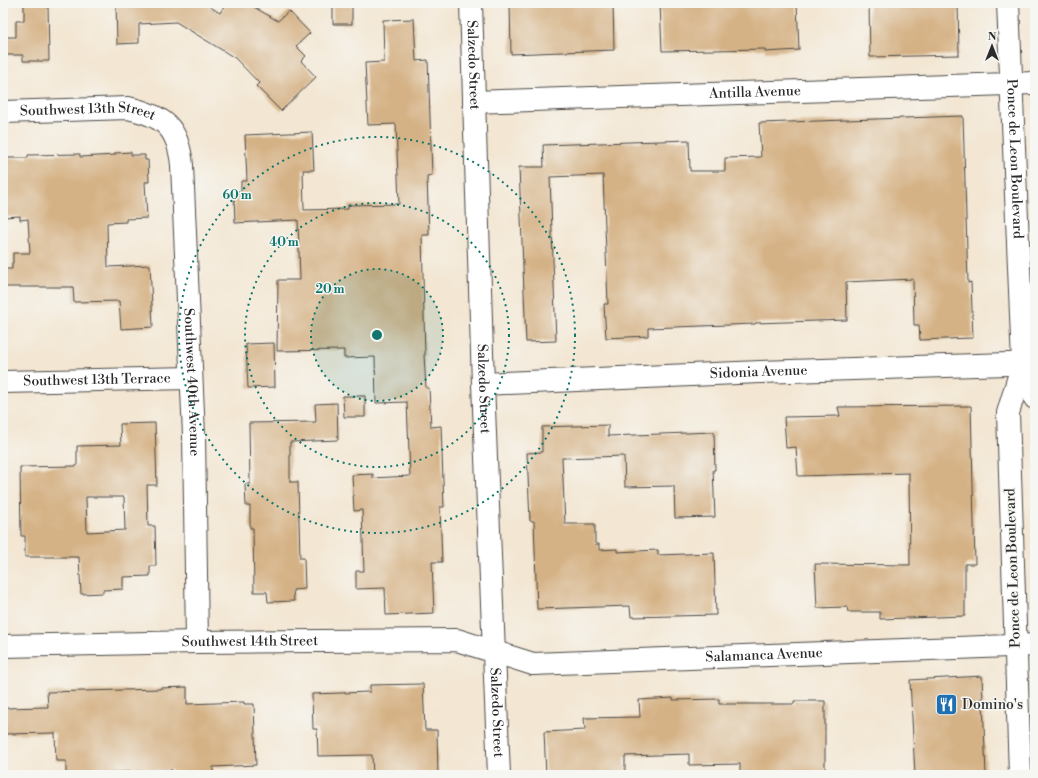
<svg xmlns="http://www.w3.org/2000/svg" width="1038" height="778" font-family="'Libre Bodoni',serif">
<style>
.building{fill:#d5b286;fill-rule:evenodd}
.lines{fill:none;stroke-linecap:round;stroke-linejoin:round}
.minor-casing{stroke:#494744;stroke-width:24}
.tertiary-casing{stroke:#494744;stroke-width:24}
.minor{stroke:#fff;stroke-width:22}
.tertiary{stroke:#fff;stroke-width:22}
.ring{fill:none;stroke:#0f766e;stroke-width:2;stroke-dasharray:2 4}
.labels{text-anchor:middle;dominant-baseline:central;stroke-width:3;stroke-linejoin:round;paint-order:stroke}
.street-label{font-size:14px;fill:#2b2b2b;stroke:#f6f6f2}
.poi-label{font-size:14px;fill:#2b2b2b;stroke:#f6f6f2;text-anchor:start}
.centre{fill:#0f766e;stroke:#f6f6f2;stroke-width:2}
.ring-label{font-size:12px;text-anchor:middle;font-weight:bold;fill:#0f766e;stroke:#f6f6f2;stroke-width:3;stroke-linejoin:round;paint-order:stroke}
</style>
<rect width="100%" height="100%" fill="#f6f6f2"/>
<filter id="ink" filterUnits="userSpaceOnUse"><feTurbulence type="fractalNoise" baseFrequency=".025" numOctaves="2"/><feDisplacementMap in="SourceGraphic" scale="8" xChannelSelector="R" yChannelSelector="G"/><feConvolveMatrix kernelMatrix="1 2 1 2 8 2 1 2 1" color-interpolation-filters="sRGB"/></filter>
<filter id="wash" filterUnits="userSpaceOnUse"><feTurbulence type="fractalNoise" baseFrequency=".012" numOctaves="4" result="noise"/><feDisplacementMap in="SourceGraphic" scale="16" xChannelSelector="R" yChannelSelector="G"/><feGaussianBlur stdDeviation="0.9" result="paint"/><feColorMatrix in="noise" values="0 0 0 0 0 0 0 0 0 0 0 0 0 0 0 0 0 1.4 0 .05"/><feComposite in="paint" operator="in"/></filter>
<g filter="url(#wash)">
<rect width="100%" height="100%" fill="#f3e6d2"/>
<g id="blocks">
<!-- building -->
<path class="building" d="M24,3H48L49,61H23V55H6V37H16V21H24Z
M116,3H204L220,13L226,3H247L278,21L289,11L310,33L296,46L306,56L301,61L316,77L281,111L256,86L259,83L235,58L176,22L139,24V43L117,44Z
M510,3H613L614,50L511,54Z
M660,3H797L799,50L765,52V49L662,51Z
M869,3H958L959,55L870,57Z
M333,6H352V24H333Z
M414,19L416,61L428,60L432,175L427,176L429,235H422L425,355H424L426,388H429L431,427L441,426L444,507H440L442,562H432L434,613L386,615L385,588L356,589V571H364L362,510L354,511L352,475L373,474V478L410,476L407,402L376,403L375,357L344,358V350L277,351L278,280H300L298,220L235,223L234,195L241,194V181H247L245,135L312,132L314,170H303L304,210L348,209V205L399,204L396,124L368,125L365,63L384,62L383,20Z
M963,116L968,283L971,282L973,338L920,340L919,325H914L913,279L846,282L847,320L755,323V324L648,328V336L606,338L604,304H608L603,175L550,177L556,341L526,342L519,167H544L543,145L689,140L690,171H725V158L761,157L759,123Z
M131,152V155H145V160H148L149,182H145L147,218L126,219V222L107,223L108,267L150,265L153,327L121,329L119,301L74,302L73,287H3V269H12V263H13V253H30L28,219L20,220V216L3,217V158H28V155L80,154V157L115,155V153Z
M274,343L275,387L248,388L246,344Z
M343,396H365V417H344Z
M337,403L338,440L290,442V482H298L300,558H304L305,589L293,590L294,601L268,602L267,592H254L253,528H250V506H246L245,484H250L249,423L316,422L315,404Z
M971,406L975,564H965V616L880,619V612H848L847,607L817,608L815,564L910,565L909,473L798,476L796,447L786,448L784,417L840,416L838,407Z
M155,423L157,485H147L148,526H155L156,566H150V576L123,577V589L103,590V593L81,594L79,557H25V536H21L20,467L77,466V446L121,445L120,424ZM86,497H124L125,530L87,532Z
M608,425V436L714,432L715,470H713L715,517L675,518L674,486L625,487L624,456L562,458L565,524H595V544H599V550L617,549V552L658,550V555L714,553L716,615L631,617L630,606L537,609L534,521H530L527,453L542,452V427Z
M982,676L986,775H915L910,680Z
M423,684L425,730H437L438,775H373L372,755L318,756L317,729H313L312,694L370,692V685Z
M187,687V704L244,702V704H254L256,765L213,767V775H172V770L99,773V775H66V761H56L55,733L3,734V708L48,707L47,692L160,689V688Z
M673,698V700L719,699V704H794V701H825V775H740V764L689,765V754L625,756V775H546L544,732L585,730L584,718L640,717L639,700Z"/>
</g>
</g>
<g filter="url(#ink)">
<use href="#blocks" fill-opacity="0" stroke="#494744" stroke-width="1"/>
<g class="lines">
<defs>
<g id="minor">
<path id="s1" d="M471,3L483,384L499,775"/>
<path id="s2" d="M474,102L1035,83"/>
<path id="s3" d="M3,112L128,108C164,116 178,127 182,165L194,435L197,642"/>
<path id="s4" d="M3,382L191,378"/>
<path id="s5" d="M483,384L760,372L1035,363"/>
<path id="s6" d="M3,646L197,642L457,640L533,664L1035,645"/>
</g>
<g id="tertiary">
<path id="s7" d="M1008,3L1023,363L1035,398"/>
<path d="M1020,775L1008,413L1023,363"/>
</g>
</defs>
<!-- minor casing -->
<use href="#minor" class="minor-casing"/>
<!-- tertiary casing -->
<use href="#tertiary" class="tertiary-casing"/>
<!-- minor -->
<use href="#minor" class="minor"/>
<!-- tertiary -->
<use href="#tertiary" class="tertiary"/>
</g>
</g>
<!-- distance rings -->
<circle cx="377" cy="335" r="66" fill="#0f766e" fill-opacity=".12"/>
<g class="ring">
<circle cx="377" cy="335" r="66"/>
<circle cx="377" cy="335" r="132"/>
<circle cx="377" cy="335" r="198"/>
</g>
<!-- icons -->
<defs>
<symbol id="restaurant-square" viewBox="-11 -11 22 22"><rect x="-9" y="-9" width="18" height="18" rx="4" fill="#1f6fb2" stroke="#f6f6f2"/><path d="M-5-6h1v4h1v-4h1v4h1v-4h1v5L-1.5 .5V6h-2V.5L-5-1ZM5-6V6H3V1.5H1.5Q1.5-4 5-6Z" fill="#fff"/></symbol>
</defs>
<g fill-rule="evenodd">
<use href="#restaurant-square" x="934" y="692" width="25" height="25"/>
</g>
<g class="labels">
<!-- street labels -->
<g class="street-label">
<text stroke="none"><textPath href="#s1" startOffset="62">Salzedo Street</textPath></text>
<text stroke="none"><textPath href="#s2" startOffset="281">Antilla Avenue</textPath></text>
<text stroke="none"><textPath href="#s3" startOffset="85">Southwest 13th Street</textPath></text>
<text stroke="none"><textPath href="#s7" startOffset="156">Ponce de Leon Boulevard</textPath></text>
<text stroke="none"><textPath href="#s5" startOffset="276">Sidonia Avenue</textPath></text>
<text stroke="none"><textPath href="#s4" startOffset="94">Southwest 13th Terrace</textPath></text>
<text stroke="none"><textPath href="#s3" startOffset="429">Southwest 40th Avenue</textPath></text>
<text stroke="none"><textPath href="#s1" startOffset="386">Salzedo Street</textPath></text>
<text transform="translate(1013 568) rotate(-92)">Ponce de Leon Boulevard</text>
<text stroke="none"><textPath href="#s6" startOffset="247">Southwest 14th Street</textPath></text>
<text stroke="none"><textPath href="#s6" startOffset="765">Salamanca Avenue</textPath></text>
<text stroke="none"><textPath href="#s1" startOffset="710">Salzedo Street</textPath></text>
</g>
<!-- poi labels -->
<g class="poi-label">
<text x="962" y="705">Domino's</text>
</g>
</g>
<circle cx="377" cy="335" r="6" class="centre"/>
<g class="ring-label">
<text x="237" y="199">60 m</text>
<text x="284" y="246">40 m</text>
<text x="330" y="293">20 m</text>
</g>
<!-- margin -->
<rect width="1038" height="778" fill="none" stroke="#f6f6f2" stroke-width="16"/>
<!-- north arrow -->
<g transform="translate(992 46)" stroke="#f6f6f2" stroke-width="3" paint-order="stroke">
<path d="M0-3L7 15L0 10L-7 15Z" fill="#2b2b2b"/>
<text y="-6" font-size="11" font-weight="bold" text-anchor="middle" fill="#2b2b2b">N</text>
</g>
</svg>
